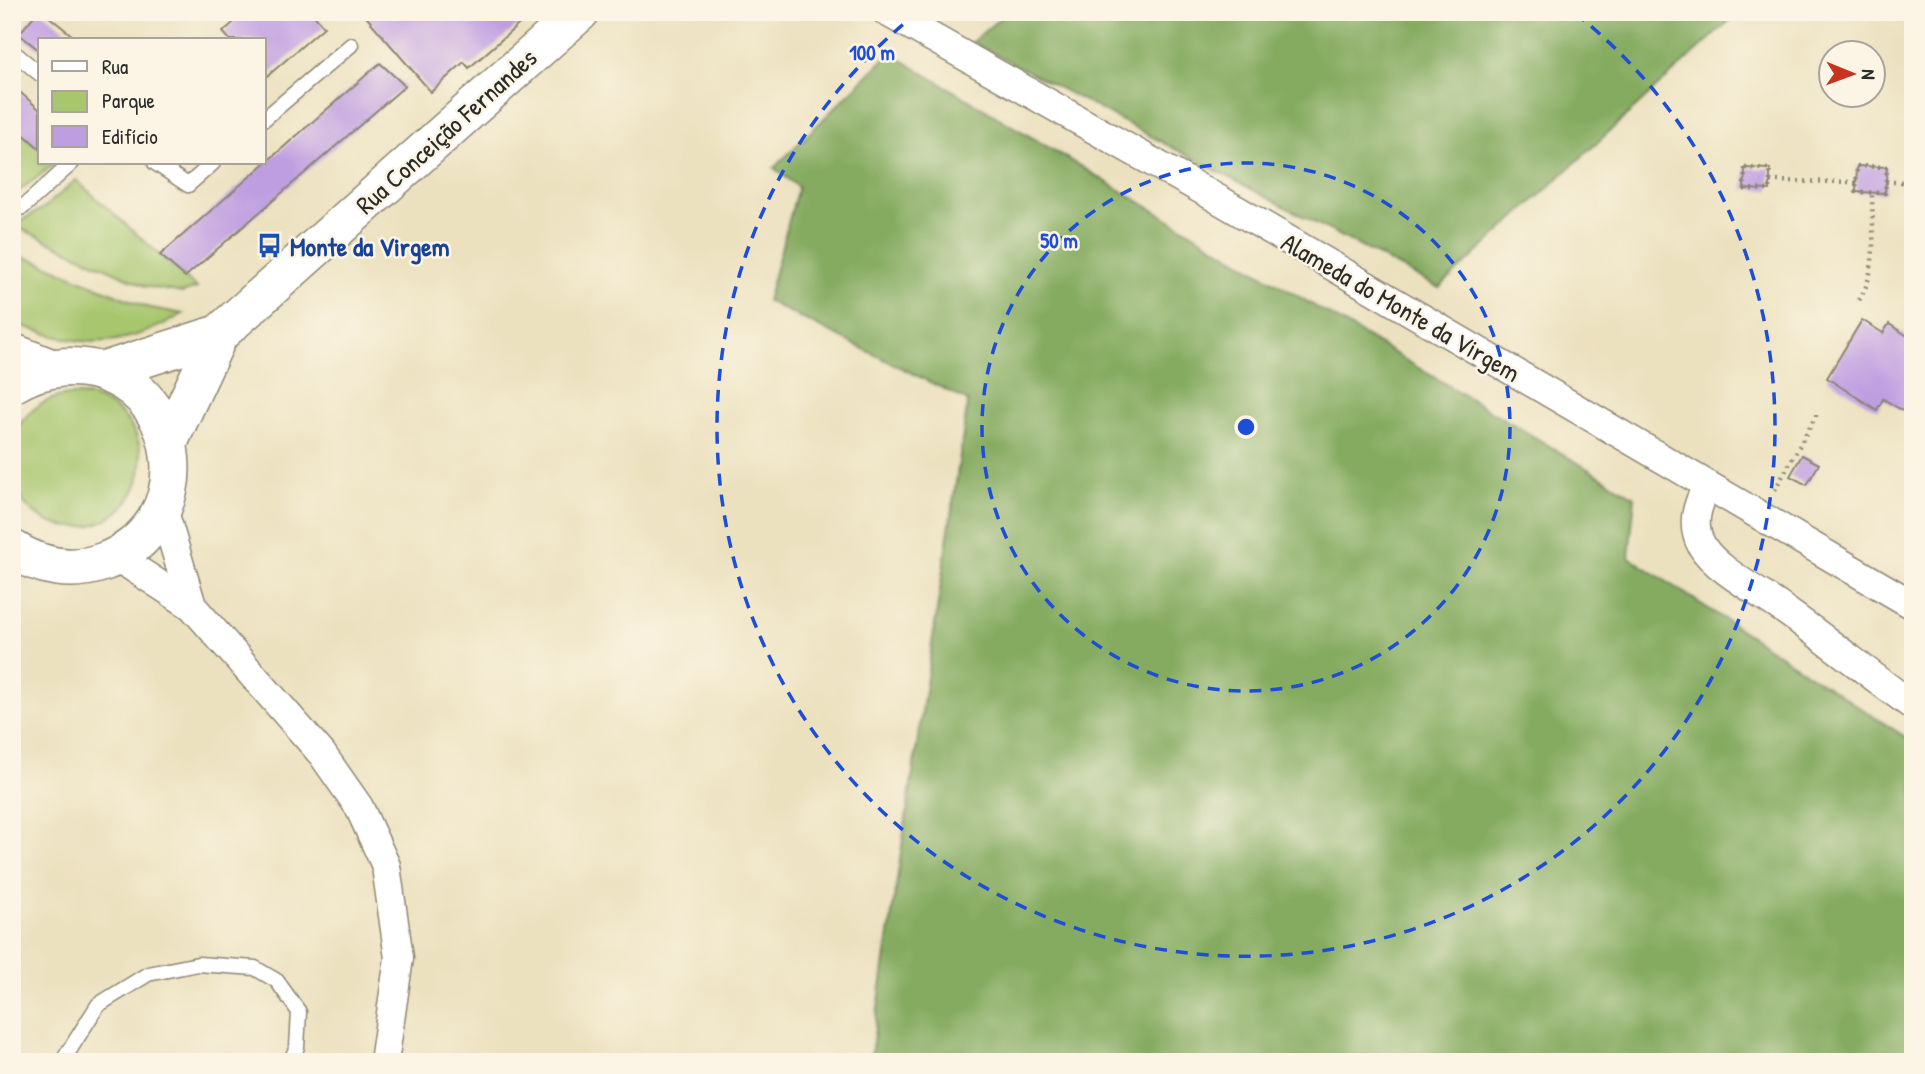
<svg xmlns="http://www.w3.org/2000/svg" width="1925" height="1074" font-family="'Patrick Hand',sans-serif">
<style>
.green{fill:#a7c66e;stroke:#69784c;stroke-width:2}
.forest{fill:#85ab61;stroke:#586b46;stroke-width:2}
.building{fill:#bf9de1}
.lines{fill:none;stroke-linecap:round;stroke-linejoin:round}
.service-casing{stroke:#8c8675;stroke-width:17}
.minor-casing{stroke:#8c8675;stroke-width:31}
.tertiary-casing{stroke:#8c8675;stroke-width:38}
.secondary-casing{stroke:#8c8675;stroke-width:41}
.path{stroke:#8c8675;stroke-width:4.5;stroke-dasharray:2 5;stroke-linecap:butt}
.service{stroke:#fff;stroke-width:14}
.minor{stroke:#fff;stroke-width:28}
.tertiary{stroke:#fff;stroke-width:35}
.secondary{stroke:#fff;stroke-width:38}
.ring{fill:none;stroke:#1d4ed8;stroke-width:3.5;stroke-dasharray:12 9}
.labels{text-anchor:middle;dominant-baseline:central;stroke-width:5;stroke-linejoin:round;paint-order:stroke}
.street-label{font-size:26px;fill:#2b2b2b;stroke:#fcf5e5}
.transit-label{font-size:26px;font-weight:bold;fill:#164399;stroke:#fcf5e5;text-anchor:start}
.centre{fill:#1d4ed8;stroke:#fcf5e5;stroke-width:3.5}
.ring-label{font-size:21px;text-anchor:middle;font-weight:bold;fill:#1d4ed8;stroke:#fcf5e5;stroke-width:5;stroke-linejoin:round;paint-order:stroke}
</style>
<rect width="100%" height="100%" fill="#fcf5e5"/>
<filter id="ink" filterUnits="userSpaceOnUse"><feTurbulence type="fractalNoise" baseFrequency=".0143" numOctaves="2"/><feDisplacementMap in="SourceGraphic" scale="14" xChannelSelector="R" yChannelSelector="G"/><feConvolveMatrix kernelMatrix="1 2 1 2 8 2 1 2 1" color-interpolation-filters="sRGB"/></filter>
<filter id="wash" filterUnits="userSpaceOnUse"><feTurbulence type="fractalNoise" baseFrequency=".00686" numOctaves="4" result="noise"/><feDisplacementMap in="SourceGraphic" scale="28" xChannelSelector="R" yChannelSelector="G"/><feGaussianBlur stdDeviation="1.57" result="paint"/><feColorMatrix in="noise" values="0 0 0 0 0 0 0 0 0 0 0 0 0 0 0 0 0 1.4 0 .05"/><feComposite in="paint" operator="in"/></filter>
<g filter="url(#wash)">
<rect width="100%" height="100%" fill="#ece1bf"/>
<!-- green -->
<path class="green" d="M12,124L40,149V163H56L12,196Z
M76,180L197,288L182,293L145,286L13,225L44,208Z
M12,254L34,260L146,307L183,314C117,351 81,348 12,322Z
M9 461a66 66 0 1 1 132 0a66 66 0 1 1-132 0Z"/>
<!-- forest -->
<path class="forest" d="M1007,12H1739L1439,288L972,42Z
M890,53L1635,497L1629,557L1913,742V1062H870L968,401L767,301L798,187L774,168Z"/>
<g id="blocks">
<!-- building -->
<path class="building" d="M37,12H43L78,40H40V51L19,34Z
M245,12H311L324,27L264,79V40H230L223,32Z
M362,12H533L469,68L464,62L431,92Z
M380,63L405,86L185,277L160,255Z
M12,85L40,110V149L12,124Z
M1857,166L1887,167L1885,193L1856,192Z
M1745,168L1770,169V190L1744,189Z
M1862,320L1883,333L1889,324L1912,339L1908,347L1913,350V413L1911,416L1883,399L1877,410L1827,378Z
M1802,455L1819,464L1807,485L1790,476Z"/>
</g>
</g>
<g filter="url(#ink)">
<use href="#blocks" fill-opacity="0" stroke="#8c8675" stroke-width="2"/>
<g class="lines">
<defs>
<path id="service" d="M12,51L40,74
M264,119L351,45
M155,163L188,185L213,163
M12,210L23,207L72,163
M62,1062L98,1005L148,974L198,964L255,968L277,981L299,1012L297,1047L290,1062"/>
<path id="minor" d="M887,12L1211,195L1913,605
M1707,485C1697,506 1690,525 1702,546C1715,569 1761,593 1783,609C1827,640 1869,674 1913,706
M163,508L192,606
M117,557L192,606L322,754L359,807L386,866L399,958L384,1062"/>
<path id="tertiary" d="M12,351L52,367"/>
<path id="secondary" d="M104,371L219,334
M12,384C79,343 163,379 170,459C172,481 167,502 156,520C143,540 126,554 103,562C72,573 40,567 12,549
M169,441L219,334L580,12"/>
</defs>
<!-- service casing -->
<use href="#service" class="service-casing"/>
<!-- minor casing -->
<use href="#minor" class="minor-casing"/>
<!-- tertiary casing -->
<use href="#tertiary" class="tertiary-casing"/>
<!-- secondary casing -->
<use href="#secondary" class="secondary-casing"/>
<!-- path -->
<path class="path" d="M1857,166L1887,167L1885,193L1856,192Z
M1745,168L1770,169V190L1744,189Z
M1770,181L1856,182
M1886,182H1913
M1859,300C1879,269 1872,228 1872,193
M1775,490L1817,414"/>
<!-- service -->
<use href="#service" class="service"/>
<!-- minor -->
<use href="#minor" class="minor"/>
<!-- tertiary -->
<use href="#tertiary" class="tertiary"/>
<!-- secondary -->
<use href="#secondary" class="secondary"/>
</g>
</g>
<!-- distance rings -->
<g class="ring">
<circle cx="1246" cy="427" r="264"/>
<path d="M1575 13A529 529 0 1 1 917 13"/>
</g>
<!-- icons -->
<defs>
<symbol id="bus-bare" viewBox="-9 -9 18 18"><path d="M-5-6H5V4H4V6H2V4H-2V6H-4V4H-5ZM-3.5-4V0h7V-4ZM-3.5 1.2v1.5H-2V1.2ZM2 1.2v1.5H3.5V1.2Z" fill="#1a4fb4" stroke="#fcf5e5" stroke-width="2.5" paint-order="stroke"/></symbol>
</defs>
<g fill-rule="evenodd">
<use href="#bus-bare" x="252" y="228" width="35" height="35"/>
</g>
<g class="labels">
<!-- street labels -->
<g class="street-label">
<text transform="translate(446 131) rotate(-42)">Rua Conceição Fernandes</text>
<text transform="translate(1401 307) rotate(30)">Alameda do Monte da Virgem</text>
</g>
<!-- transit labels -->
<g class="transit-label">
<text x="290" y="246">Monte da Virgem</text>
</g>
</g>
<circle cx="1246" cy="427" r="10" class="centre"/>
<g class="ring-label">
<text x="872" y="60">100 m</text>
<text x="1059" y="248">50 m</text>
</g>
<!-- margin -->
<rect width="1925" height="1074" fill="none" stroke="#fcf5e5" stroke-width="42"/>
<!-- legend -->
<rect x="38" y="38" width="228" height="126" fill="#fcf5e5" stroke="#a8a49b" stroke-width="2"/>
<rect x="52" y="61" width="35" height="10" fill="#ffffff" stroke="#a8a49b" stroke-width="2"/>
<text x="102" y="74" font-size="21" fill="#2b2b2b">Rua</text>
<rect x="52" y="91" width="35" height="21" fill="#a7c66e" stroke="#a8a49b" stroke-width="2"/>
<text x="102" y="108" font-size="21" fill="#2b2b2b">Parque</text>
<rect x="52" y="126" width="35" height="21" fill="#bf9de1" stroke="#a8a49b" stroke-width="2"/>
<text x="102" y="144" font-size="21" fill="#2b2b2b">Edifício</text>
<!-- north arrow -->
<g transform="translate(1852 74) rotate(91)"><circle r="33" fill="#fcf5e5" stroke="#a8a49b" stroke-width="2"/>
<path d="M0-5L12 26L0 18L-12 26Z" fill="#c8321e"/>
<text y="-10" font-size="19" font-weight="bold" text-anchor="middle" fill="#2b2b2b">N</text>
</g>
</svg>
